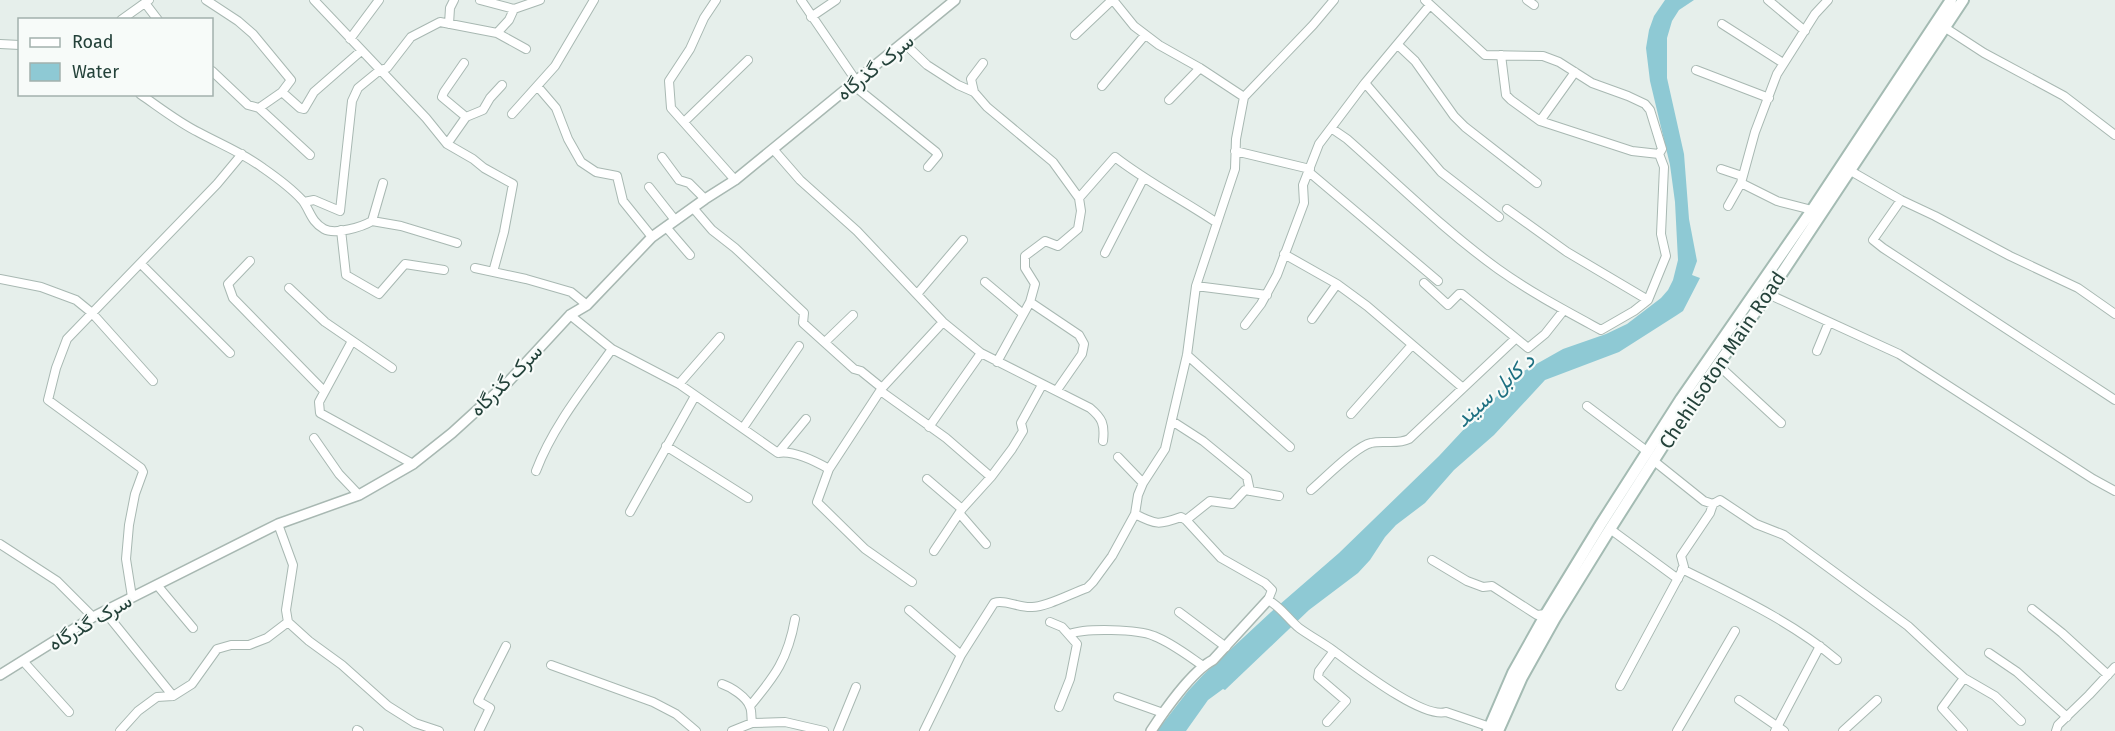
<svg xmlns="http://www.w3.org/2000/svg" width="2115" height="731" font-family="'Fira Sans',Vazirmatn,sans-serif">
<style>
.water{fill:#8ec9d4}
.lines{fill:none;stroke-linecap:round;stroke-linejoin:round}
.minor-casing{stroke:#a8b8b2;stroke-width:10}
.tertiary-casing{stroke:#a8b8b2;stroke-width:12}
.secondary-casing{stroke:#a4bbb3;stroke-width:14}
.minor{stroke:#fff;stroke-width:8}
.tertiary{stroke:#fff;stroke-width:9}
.secondary{stroke:#fff;stroke-width:10}
.labels{text-anchor:middle;dominant-baseline:central;stroke-width:4.5;stroke-linejoin:round;paint-order:stroke}
.street-label{font-size:20px;fill:#24423a;stroke:#f7fbf9}
.water-label{font-size:21px;font-style:italic;fill:#1c6f80;stroke:#f7fbf9}
</style>
<rect width="100%" height="100%" fill="#e6efeb"/>
<!-- water -->
<path class="water" d="M1665,0H1694L1679,10L1672,21L1667,38V78L1684,154L1689,219L1697,261L1692,275L1700,278L1683,311L1677,315L1619,352L1545,380L1494,435L1454,470L1425,503L1396,525L1385,537L1370,560L1358,573L1309,610L1225,690L1223,689L1208,700L1186,731H1157L1188,691L1203,675L1271,612L1339,553L1439,456L1480,412L1524,371L1563,349L1606,334L1627,324L1661,298L1668,290L1673,280L1678,260L1675,202L1670,165L1650,81L1646,48L1649,30L1654,16Z"/>
<g class="lines">
<defs>
<path id="minor" d="M206,0L238,21L253,34L291,80L282,92L259,108L248,105L212,71
M314,0L426,118L447,144L473,159L484,168L513,184L504,232L493,272
M480,0L514,9L540,0
M716,0L704,18L690,49L669,81L671,108L735,180
M801,0L857,82
M1113,0L1134,26L1159,45L1200,68L1244,97
M1527,0L1534,5
M1768,0L1805,31
M145,3L158,20
M811,17L836,0
M121,20L149,0
M449,24L450,8L454,0
M1722,24L1783,63
M1944,27L1984,53L2064,96L2115,135
M497,33L526,49
M1075,35L1112,0
M350,39L379,0
M904,43L927,65L958,85L974,92L987,107L1053,162L1079,198L1081,211L1078,229L1058,246L1045,241L1025,256V268L1035,284L1030,302L997,362
M0,44L20,45
M1398,45L1415,61L1454,116L1465,127L1537,183
M1501,55L1506,95L1511,100L1540,121L1632,151L1659,154
M1696,70L1769,98
M1365,83L1441,172L1499,217
M853,85L936,152L938,155L928,167
M1102,86L1145,35
M538,87L556,108L568,139L581,162L596,172L617,176L623,201L652,237
M282,92L300,108L304,109L314,92L361,51
M974,92L971,79L983,63
M140,94C159,107 178,122 198,132C220,144 243,153 263,168C276,177 291,188 302,200C310,210 311,222 324,229C335,235 362,227 372,221L401,226L457,243
M1169,100L1200,68
M259,108L310,155
M512,114L555,66L594,0
M466,117L483,110L490,98L502,85
M1540,121L1575,72
M684,122L748,60
M1331,128L1347,139C1397,183 1444,230 1498,269C1530,292 1566,311 1601,330L1634,311L1648,300L1666,256L1661,234L1664,167L1659,154L1662,149L1650,110L1645,104L1628,96L1592,83L1559,62L1543,56L1485,55L1425,0
M447,144L466,117L442,97L444,92L464,63
M773,149L800,180L857,231L943,322L981,353L1090,408C1102,418 1105,424 1103,441
M1235,151L1310,169
M662,157L679,180L689,183L705,199
M1721,169L1742,176
M1849,170L1901,200L1935,216L2010,256L2078,288L2115,314
M1309,172L1438,281
M1741,183L1777,201L1812,210
M649,187L675,220
M1079,198L1115,157C1147,182 1183,200 1217,223
M1901,200L1873,240L1883,248L2115,400
M304,202L314,200L340,211L352,101L358,88L380,70L387,68L411,37L440,22L497,33L509,20L514,9
M1728,206L1741,183L1755,132L1777,74L1815,14L1828,0
M694,209L712,230L735,248L804,313L803,323L854,369L861,371L882,388
M1507,209L1567,252L1648,300
M372,221L383,183
M666,227L690,255
M341,230L346,275L379,294L405,264L444,270
M1105,253L1143,179
M1284,254L1337,284L1367,306L1463,388
M250,261L228,284L233,298L324,391
M141,264L230,353
M475,268L526,279L571,292L587,305
M0,279L41,287L76,300L92,313L153,381
M985,282L1023,314
M1424,283L1448,305L1459,294H1462L1528,348L1545,334L1564,310
M1196,286L1267,295
M289,288L325,322L392,368
M918,293L963,240
M1768,294L1899,354L2093,479L2115,491
M1030,302L1079,335L1084,344L1082,354L1057,390
M570,315L612,349L679,384L778,453C794,450 815,461 829,469L882,388L943,322
M1312,319L1337,284
M1245,325L1261,304L1277,275L1304,203L1303,185L1319,144L1365,83L1430,5
M352,341L319,402L320,413L413,464
M825,342L853,315
M1817,351L1829,322
M1187,355L1290,447
M1717,364L1781,423
M679,384L720,337
M882,392L946,438L991,477
M1587,406L1648,452
M1351,414L1412,345
M1172,421L1203,441L1247,477L1250,491
M929,427L981,353
M743,428L799,346
M314,438L339,474L359,495
M666,446L748,498
M778,453L806,419
M1118,457L1143,483
M1654,461L1704,501L1713,504L1720,500L1756,524L1784,535L1908,626L1952,667L1964,678L1995,696L2021,721
M829,469L817,502L865,549L912,582
M536,471C553,426 585,387 612,349
M927,479L962,509
M1311,490C1324,479 1356,446 1371,443C1384,440 1397,445 1409,439L1514,340
M630,512L695,396
M960,514L986,544
M1135,514C1156,525 1159,525 1181,517L1186,520L1221,558L1265,583L1272,590L1268,600C1281,607 1288,619 1299,628C1310,636 1323,643 1334,651C1355,666 1422,719 1446,712L1490,727
M1186,520L1210,501L1232,504L1245,490L1279,496
M278,524L293,565L286,610L288,622L309,641L342,665L388,706L415,723L439,731
M1610,529L1678,579
M0,544L57,581L93,617
M934,551L962,509L991,477L1012,449L1023,431L1021,423L1042,385
M1432,560L1467,581L1483,587L1492,586L1537,615L1546,614
M1682,569C1736,596 1791,621 1837,660
M157,585L193,628
M132,597L126,559L129,525L135,494L143,472L141,468L48,400L56,368L67,339L217,184L242,154
M2032,609L2062,633L2108,675
M909,610L961,655
M105,612L173,696
M1179,612L1226,647
M1050,622L1062,627L1077,644L1070,679L1059,707
M1070,634C1085,628 1138,629 1154,636C1172,643 1187,655 1203,666
M1989,653L2017,672L2067,717
M23,661L69,712
M551,665L653,702L676,714L696,731
M722,684C731,687 747,697 750,707C752,711 751,718 752,723
M1620,686L1684,567L1681,556L1710,513L1713,504
M1118,697L1163,713
M1739,700L1784,731
M750,706C775,676 788,659 795,619
M1327,722L1346,701L1318,677L1319,671L1334,651
M357,730L359,731
M120,731L138,711L157,697L173,696L192,684L217,649L231,645H249L267,638L288,622
M479,731L490,708L478,701L506,646
M732,731L752,723L785,722L824,731
M838,731L856,687
M924,731L961,655L994,603C1004,599 1019,608 1032,607C1047,607 1072,593 1087,588L1093,582L1112,556L1135,514L1138,495L1143,483L1165,449L1187,355L1196,286L1235,169L1236,139L1244,97L1313,25L1334,0
M1677,731L1735,631
M1775,731L1820,646
M1843,731L1877,700
M1963,731L1942,708L1964,678
M2056,731L2058,725L2089,695L2115,667"/>
<path id="tertiary" d="M0,675L93,617L278,524L359,495L413,464L452,433L509,381L570,315L587,305L652,237L705,199L735,180L955,0
M1151,731C1164,711 1192,671 1213,660L1268,600"/>
<path id="secondary" d="M1488,731L1513,673L1546,614L1601,524L1681,399L1812,210L1951,0
M1498,731L1522,677L1555,618L1610,529L1689,405L1768,294L1963,0"/>
</defs>
<!-- minor casing -->
<use href="#minor" class="minor-casing"/>
<!-- tertiary casing -->
<use href="#tertiary" class="tertiary-casing"/>
<!-- secondary casing -->
<use href="#secondary" class="secondary-casing"/>
<!-- minor -->
<use href="#minor" class="minor"/>
<!-- tertiary -->
<use href="#tertiary" class="tertiary"/>
<!-- secondary -->
<use href="#secondary" class="secondary"/>
</g>
<g class="labels">
<!-- street labels -->
<g class="street-label">
<text transform="translate(875 67) rotate(-39)">سرک گذرگاه</text>
<text transform="translate(1722 360) rotate(-56)">Chehilsoton Main Road</text>
<text transform="translate(506 380) rotate(-45)">سرک گذرگاه</text>
<text transform="translate(90 622) rotate(-30)">سرک گذرگاه</text>
</g>
<!-- water labels -->
<g class="water-label">
<text transform="translate(1495 390) rotate(-42)">د کابل سيند</text>
</g>
</g>
<!-- legend -->
<rect x="18" y="18" width="195" height="78" fill="#f7fbf9" stroke="#a3b1ad" stroke-width="1.5"/>
<rect x="30" y="38" width="30" height="9" fill="#ffffff" stroke="#a3b1ad" stroke-width="1.5"/>
<text x="72" y="48" font-size="18" fill="#24423a">Road</text>
<rect x="30" y="63" width="30" height="18" fill="#8ec9d4" stroke="#a3b1ad" stroke-width="1.5"/>
<text x="72" y="78" font-size="18" fill="#24423a">Water</text>
</svg>
